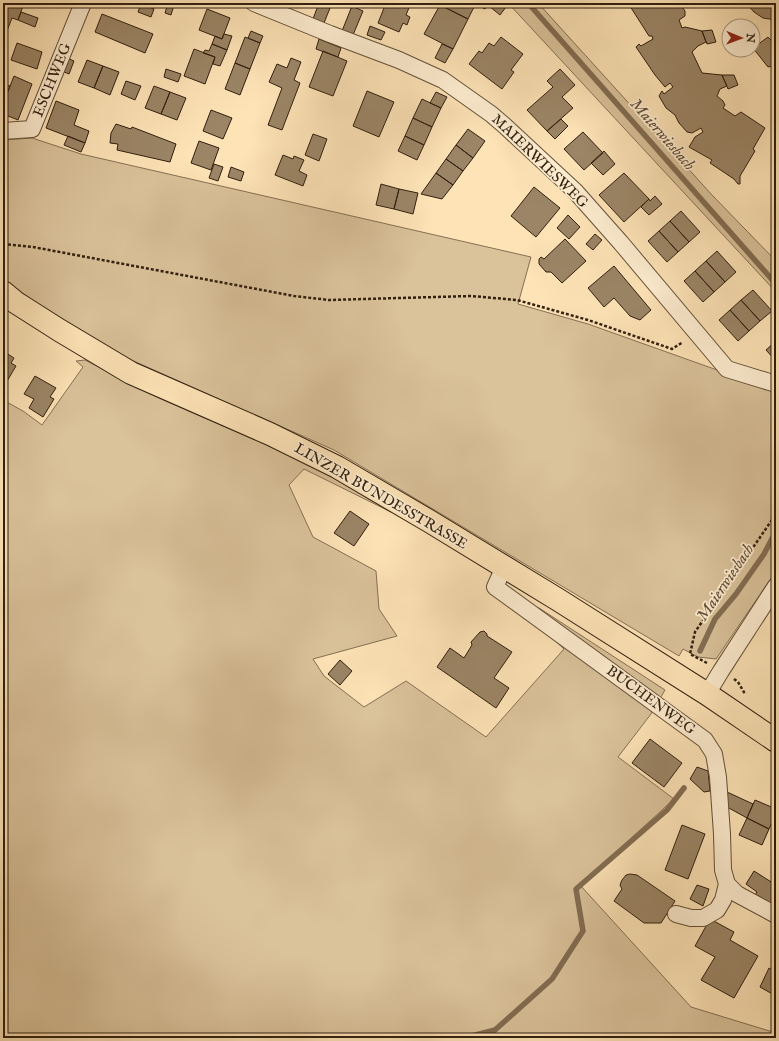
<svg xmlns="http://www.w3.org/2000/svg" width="779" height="1041" font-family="'IM FELL English',serif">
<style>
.green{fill:#dac29a;stroke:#867054}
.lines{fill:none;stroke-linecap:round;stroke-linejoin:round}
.stream{stroke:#826c51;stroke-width:5.5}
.building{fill:#9b8566;stroke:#311f0f}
.street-casing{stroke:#645039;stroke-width:18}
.primary-casing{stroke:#311f0f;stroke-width:24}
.path{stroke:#311f0f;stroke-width:2.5;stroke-dasharray:3 2;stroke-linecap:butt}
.street{stroke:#feedd0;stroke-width:16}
.primary{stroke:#fde3b6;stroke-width:22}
.labels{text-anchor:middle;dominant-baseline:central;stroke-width:3.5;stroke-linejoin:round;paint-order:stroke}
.street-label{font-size:15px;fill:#311f0f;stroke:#feedd0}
.water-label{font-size:16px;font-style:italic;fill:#604c36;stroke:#feedd0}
</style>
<rect width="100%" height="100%" fill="#fde3b6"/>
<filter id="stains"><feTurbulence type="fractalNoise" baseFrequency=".005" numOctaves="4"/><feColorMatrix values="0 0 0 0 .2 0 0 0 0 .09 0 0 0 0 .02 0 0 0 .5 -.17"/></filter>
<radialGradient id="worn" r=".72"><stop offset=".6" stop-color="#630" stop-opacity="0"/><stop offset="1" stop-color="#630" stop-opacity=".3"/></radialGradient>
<!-- green -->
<path class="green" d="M508,3H538L712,195L776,261V292Z
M32,138L81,154L531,257L518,304L588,324L776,391V571L716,659L698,657L683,649L679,656L334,450L129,359L39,305L3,279V140Z
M85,360L159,398L308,463L391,512L304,469L289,485L313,537L376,571L379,609L397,636L313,659L324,676L364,707L406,681L486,737L564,649L514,602L539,608L665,690L651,714L618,757L674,799L580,885L691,1007L776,1033V1038H3V400L23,411L42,425L83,367L76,361Z"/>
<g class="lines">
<!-- stream -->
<path class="stream" d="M528,3L776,284
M700,651L715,619L736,594L764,554L776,531
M464,1038L495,1030L552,979L583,931L576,889L667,810L684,788"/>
</g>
<!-- building -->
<path class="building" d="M3,3H24L18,20L12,18L5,36L3,35Z
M168,3L174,5L171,15L165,13Z
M300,3H311L309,7Z
M319,3H332L324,23L313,19Z
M358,3H366L364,8L357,5Z
M386,3H411L406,15L410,17L407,25L403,23L399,32L378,23Z
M440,3H476L468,19L440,5Z
M476,3H488L485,9L476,4Z
M492,3H501L506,7L500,15L489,6Z
M628,3H685L682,7L685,11V16L679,20L682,28L685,27L702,31L706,42L698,46L692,52L702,73L722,75L727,86L720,89L717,96L723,101L725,105L723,108L735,116L741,112L765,128L753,149L755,151L740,176V184H738L734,179L710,163L712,160L689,147L695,137L703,132L701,128L692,133L687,132L679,123L675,115L666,108L659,96L662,91L664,94L673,87L670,83L665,87L655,75L636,47L639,44L641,46L653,39L652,36H649Z
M699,3H710V4H699Z
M746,3H776V20L763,18L754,12Z
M141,4L154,9L151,17L138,12Z
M440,5L468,19L453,49L424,34Z
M352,6L363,11L353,35L342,31Z
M207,9L230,18L222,39L199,30Z
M21,12L38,18L35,27L18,20Z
M102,14L153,34L145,53L95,32Z
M370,26L385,32L381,40L367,35Z
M712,30L716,42L707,44L702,31Z
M251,31L263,36L260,43L248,38Z
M224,34L232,36L227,50L212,44L215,36L222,39Z
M776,35V70V65L768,67L753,48L768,37L772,41Z
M245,37L260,43L250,69L235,63Z
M501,37L523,54L511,70L514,72L502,89L469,64L479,51L482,53L489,43L494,46Z
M319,39L341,48L338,57L316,49Z
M17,43L42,52L37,69L11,60Z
M212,44L227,50L220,66L213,64L215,57L203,53L205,50L209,51Z
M442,44L453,49L445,63L435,58Z
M194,49L215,57L205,84L184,76Z
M323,51L347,61L333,96L309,87Z
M67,58L74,61L69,74L62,71Z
M291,58L301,62L294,80L300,83L282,130L268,125L282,88L269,82L277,64L287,68Z
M87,60L103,66L94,88L78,82Z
M235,63L250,69L240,95L225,89Z
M103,66L119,72L110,95L94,88Z
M166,69L181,74L178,82L164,77Z
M560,69L575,85L562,97L573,108L547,131L527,110L553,87L547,81Z
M722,75H734L738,85L728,89Z
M14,76L32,84L18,120L3,114V99H5Z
M126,81L141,86L135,100L121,94Z
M3,84L10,86L5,99H3Z
M154,86L170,92L161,114L145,108Z
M367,91L394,102L379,137L353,126Z
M170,92L186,98L177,120L161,114Z
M436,92L447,97L441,108L430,103Z
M422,99L441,108L432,127L413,118Z
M56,101L79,110L74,125L89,131L85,143L46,128Z
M211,110L232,118L223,139L203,131Z
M413,118L432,127L424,145L405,136Z
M561,119L568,126L555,139L547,131Z
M116,124L131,129L132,127L176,144L170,162L117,150L118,144L110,143L111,133Z
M468,129L485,141L473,158L456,145Z
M583,132L603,153L584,170L564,149Z
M313,134L327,139L319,161L305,155Z
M68,136L85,143L81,152L64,145Z
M405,136L424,145L417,160L398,151Z
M199,141L219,148L211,170L191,163Z
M456,145L473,158L463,171L446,159Z
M604,151L615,164L603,175L591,163Z
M283,155L293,159L294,156L304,160L299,171L307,175L303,186L275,175Z
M446,159L463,171L453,185L436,173Z
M214,164L223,167L218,181L209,178Z
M231,167L244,172L241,181L228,177Z
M436,173L453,185L442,199L421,194Z
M624,173L649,199L624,222L599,195Z
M381,184L399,189L394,209L376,205Z
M534,187L560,208L536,237L511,216Z
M399,189L418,193L413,214L394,209Z
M655,196L662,204L649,215L641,207L649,199L650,201Z
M681,211L700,232L689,242L670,221Z
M568,215L580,227L569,239L557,228Z
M670,221L689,242L678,252L659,231Z
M659,231L678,252L667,262L648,241Z
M595,234L602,240L593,250L586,244Z
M565,239L586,261L562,283L551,272H546L539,264V259L541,257L544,259Z
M717,251L736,272L725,282L706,261Z
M706,261L725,282L714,292L695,271Z
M614,266L651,310L640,320L630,316L614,298L604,307L588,288Z
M695,271L714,292L703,302L684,281Z
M753,290L772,311L760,321L741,300Z
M741,300L760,321L749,331L730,310Z
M730,310L749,331L738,341L719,320Z
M776,341V361L766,350Z
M3,351L14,358L11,363L16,366L3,388Z
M35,376L56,388L50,397L54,399L43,417L29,408L34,399L24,394Z
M350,511L369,524L354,546L334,533Z
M484,631L487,634V636L512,652L494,678L509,688L496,708L437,667L450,648L464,658L472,645L471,642L480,632Z
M340,660L352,671L340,685L328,674Z
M650,739L682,763L664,787L632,763Z
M697,767L708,771L710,791L704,792L690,779Z
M727,792L753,804L747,818L727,807Z
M755,800L776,809V813L769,829L747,818Z
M747,818L769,829L762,845L739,835Z
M682,825L705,834L688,879L665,870Z
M754,871L776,885V897L771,904L755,895L757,892L746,884Z
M630,874L637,875L675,901L661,923H644L614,901L622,889L620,885L622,880L626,875Z
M697,885L709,889L703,906L690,899Z
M710,919L734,932L730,940L758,956L734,998L701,980L715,957L695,946Z
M769,968L776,972V996L760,987Z"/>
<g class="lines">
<defs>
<path id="street" d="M254,3L330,34L399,60L443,80L491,114L505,126L575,191L621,243L727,369L776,384
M3,131L32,129L83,3
M504,567L495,587L705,740L714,754L718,777L722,834L723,870L727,884L737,894L776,915
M707,694L721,671L776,586
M676,914L691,918H703L717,910L723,900L727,884"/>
<path id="primary" d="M3,292L15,302L59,330L131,373L270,434L337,467L429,521L557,599L707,694L776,741"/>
</defs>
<!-- street casing -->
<use href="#street" class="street-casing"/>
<!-- primary casing -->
<use href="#primary" class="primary-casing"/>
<!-- path -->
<path class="path" d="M3,244L33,247L294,296L329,300L471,296L517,300L588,320L672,349L683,342
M707,663L690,654L695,632L776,514
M734,679L738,682L745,694"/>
<!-- street -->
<use href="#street" class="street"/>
<!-- primary -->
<use href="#primary" class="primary"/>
</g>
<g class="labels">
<!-- street labels -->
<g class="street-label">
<text transform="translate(52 80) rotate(-68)">ESCHWEG</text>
<text transform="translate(540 161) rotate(44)">MAIERWIESWEG</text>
<text transform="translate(381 496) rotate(30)">LINZER BUNDESSTRASSE</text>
<text transform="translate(651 700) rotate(36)">BUCHENWEG</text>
</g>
<!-- water labels -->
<g class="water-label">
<text transform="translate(662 135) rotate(49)">Maierwiesbach</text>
<text transform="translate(726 583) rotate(-56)">Maierwiesbach</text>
</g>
</g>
<!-- margin -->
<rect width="779" height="1041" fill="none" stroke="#fde3b6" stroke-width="16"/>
<rect x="4" y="4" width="771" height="1033" fill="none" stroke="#311f0f" stroke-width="2"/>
<rect x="8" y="8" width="763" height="1025" fill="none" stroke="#311f0f"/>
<!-- north arrow -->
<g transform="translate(741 38) rotate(91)"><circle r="19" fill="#feedd0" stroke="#ac9b83"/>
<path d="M0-3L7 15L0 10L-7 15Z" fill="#8f2418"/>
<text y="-6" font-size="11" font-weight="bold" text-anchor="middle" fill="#311f0f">N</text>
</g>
<rect width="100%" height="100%" filter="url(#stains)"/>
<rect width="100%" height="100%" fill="url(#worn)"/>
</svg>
